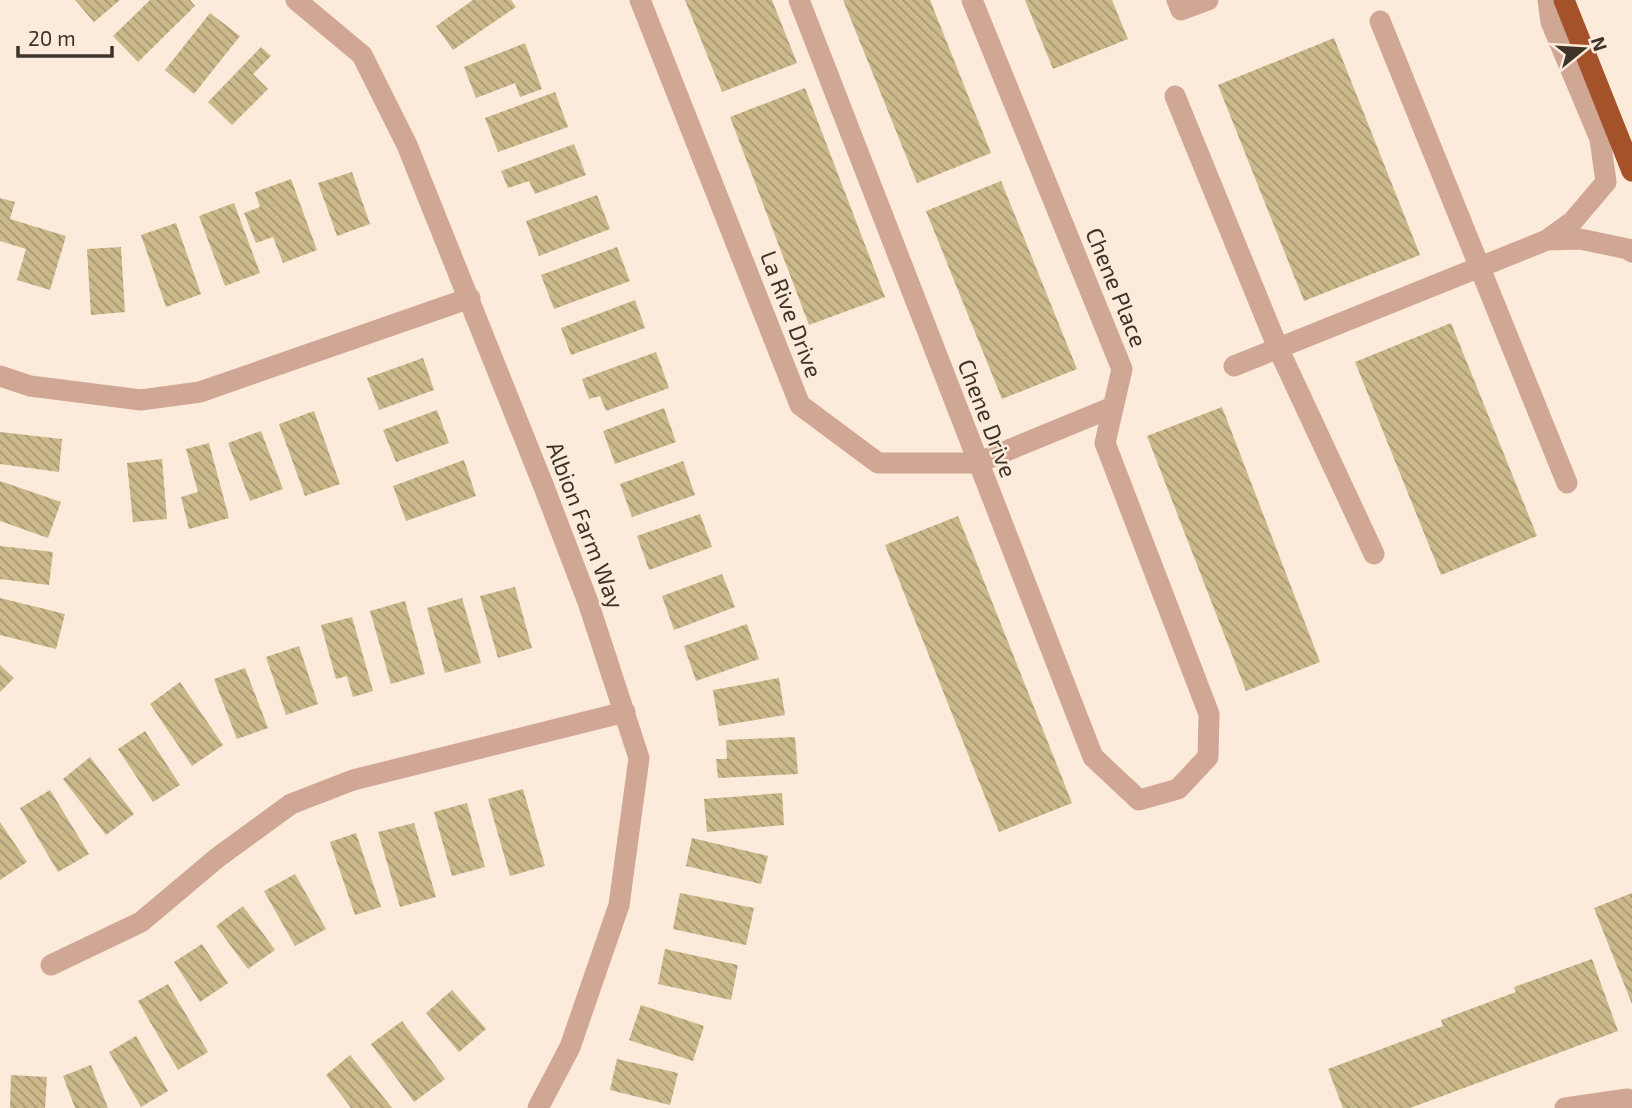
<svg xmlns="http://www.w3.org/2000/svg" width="1632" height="1108" font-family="'Exo 2',sans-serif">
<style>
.building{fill:url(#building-back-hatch)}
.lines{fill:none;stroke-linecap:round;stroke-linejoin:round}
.minor{stroke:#d0a795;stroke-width:21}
.highway{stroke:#a55129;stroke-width:21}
.labels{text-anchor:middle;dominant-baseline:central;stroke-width:5;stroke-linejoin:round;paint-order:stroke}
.street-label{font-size:23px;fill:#3e3328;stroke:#fceada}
</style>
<defs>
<pattern id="building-back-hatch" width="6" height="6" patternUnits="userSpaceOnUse" patternTransform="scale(1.75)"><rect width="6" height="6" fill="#cbb98c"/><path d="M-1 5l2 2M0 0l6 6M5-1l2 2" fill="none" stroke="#a69772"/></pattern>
</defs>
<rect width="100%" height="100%" fill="#fceada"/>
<!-- building -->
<path class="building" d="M75,0H120L94,22Z
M150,0H190L195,6L138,62L113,36Z
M473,0H511L516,7L453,50L436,26Z
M685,0H772L797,63L722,92Z
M843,0H930L991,153L917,183Z
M1025,0H1112L1128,39L1053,69Z
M210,13L240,36L194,94L165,70Z
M1334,38L1420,255L1304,301L1218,85Z
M525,43L542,89L520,97L515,83L476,98L464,67Z
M261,47L271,56L253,74L268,89L232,125L208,102Z
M805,88L885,297L809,325L730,117Z
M555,92L568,127L498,152L485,118Z
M574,144L586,175L535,194L529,181L508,188L501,171Z
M352,172L370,224L337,236L318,183Z
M291,179L317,250L283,263L273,237L256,243L244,213L260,207L255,192Z
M1001,181L1077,369L1002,399L926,211Z
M597,195L610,229L539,256L526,221Z
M0,198L15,202L10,219L66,236L50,290L17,280L26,249L0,241Z
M234,203L260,273L225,286L199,216Z
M176,223L201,294L166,307L141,235Z
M121,247L125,312L91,315L87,249Z
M617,247L630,281L554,309L541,275Z
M635,300L645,328L571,355L561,328Z
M1451,323L1537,536L1441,575L1355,362Z
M656,352L669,388L606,411L600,396L589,399L582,379Z
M423,358L434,390L379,410L367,378Z
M1222,407L1320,662L1246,691L1147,436Z
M664,408L676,442L615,464L603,431Z
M437,410L449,443L396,462L383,430Z
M314,411L340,484L305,496L279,424Z
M261,431L283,489L250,501L228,443Z
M0,432L62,439L59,472L0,464Z
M209,443L229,518L189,529L181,497L198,492L186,449Z
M162,459L167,519L133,522L127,463Z
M464,460L476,496L406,521L393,486Z
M683,461L695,495L632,517L620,484Z
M0,481L61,502L48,538L0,521Z
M700,514L712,547L649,570L637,536Z
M958,516L1072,803L999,832L885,545Z
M0,546L53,552L49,585L0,579Z
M722,574L735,607L674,630L662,596Z
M515,587L532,648L498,658L480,596Z
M0,598L65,614L56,649L0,635Z
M462,598L481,663L445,673L427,608Z
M405,601L425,674L391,684L370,611Z
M352,617L373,691L353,697L347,676L336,679L321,625Z
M747,624L759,659L696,681L684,646Z
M299,646L318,704L286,715L266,657Z
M0,665L14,678L0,692Z
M245,668L268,728L237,739L214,679Z
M779,678L785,715L719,726L713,690Z
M180,682L223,745L192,766L150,704Z
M145,731L180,785L153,802L118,749Z
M795,737L798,774L718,778L716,759H727L726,740Z
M90,757L134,814L106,835L63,779Z
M523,789L545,866L510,876L488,799Z
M50,790L89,854L58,872L20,808Z
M782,793L784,825L707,832L704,799Z
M467,803L485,867L452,876L434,812Z
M0,822L27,862L0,880Z
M414,823L436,897L400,907L378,832Z
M356,833L381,907L355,915L330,842Z
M692,838L768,856L761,884L686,866Z
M295,874L326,929L295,946L264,891Z
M680,893L754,908L746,945L673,929Z
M1632,893V1004L1594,908Z
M243,906L275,950L248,969L216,926Z
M202,944L228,983L200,1002L174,962Z
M665,949L738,965L731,1000L658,984Z
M1592,959L1618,1031L1410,1108H1343L1328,1069L1443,1026L1441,1020L1516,992L1514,987Z
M168,984L208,1052L178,1070L138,1001Z
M452,990L486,1029L459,1052L426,1013Z
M641,1005L704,1026L693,1061L629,1040Z
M402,1021L445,1079L414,1102L371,1044Z
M136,1036L168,1091L141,1107L109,1052Z
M350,1055L392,1108H351L326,1075Z
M617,1059L678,1073L670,1105L610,1090Z
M91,1065L108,1108H75L63,1076Z
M11,1075L47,1077L45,1108H10Z"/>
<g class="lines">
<!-- minor -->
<path class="minor" d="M296,0L362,55L407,145L544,487L588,602L639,758L619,905L570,1047L538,1108
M640,0L800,405L878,463H977L1113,407
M799,0L1093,757L1139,800L1178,789L1208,757L1209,714L1105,443L1122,369L972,0
M1177,0L1181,10L1208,0
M1380,21L1567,483
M1175,96L1278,348L1374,554
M1547,240L1580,239L1628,249L1632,252
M1234,366L1547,240L1573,221L1606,182L1600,139L1551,22L1548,0
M0,376L30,386L141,400L200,392L470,298
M51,965L141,922L217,858L291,804L353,780L625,712
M1565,1108L1628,1099L1632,1103"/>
<!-- highway -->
<path class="highway" d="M1564,0L1632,171"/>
</g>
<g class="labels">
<!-- street labels -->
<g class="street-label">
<text transform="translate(1117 287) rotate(68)">Chene Place</text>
<text transform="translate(792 314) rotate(69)">La Rive Drive</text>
<text transform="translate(988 418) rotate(69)">Chene Drive</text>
<text transform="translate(586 525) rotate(69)">Albion Farm Way</text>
</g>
</g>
<!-- north arrow -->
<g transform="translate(1583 49) rotate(72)" stroke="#fceada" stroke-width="5" paint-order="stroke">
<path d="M0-5L12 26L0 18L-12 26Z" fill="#3e3328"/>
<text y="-10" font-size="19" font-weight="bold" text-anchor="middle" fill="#3e3328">N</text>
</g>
<!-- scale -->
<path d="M18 46v10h94v-10" fill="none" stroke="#3e3328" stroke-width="3.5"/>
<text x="28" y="46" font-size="21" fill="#3e3328" stroke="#fceada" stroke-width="5" paint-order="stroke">20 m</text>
</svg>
